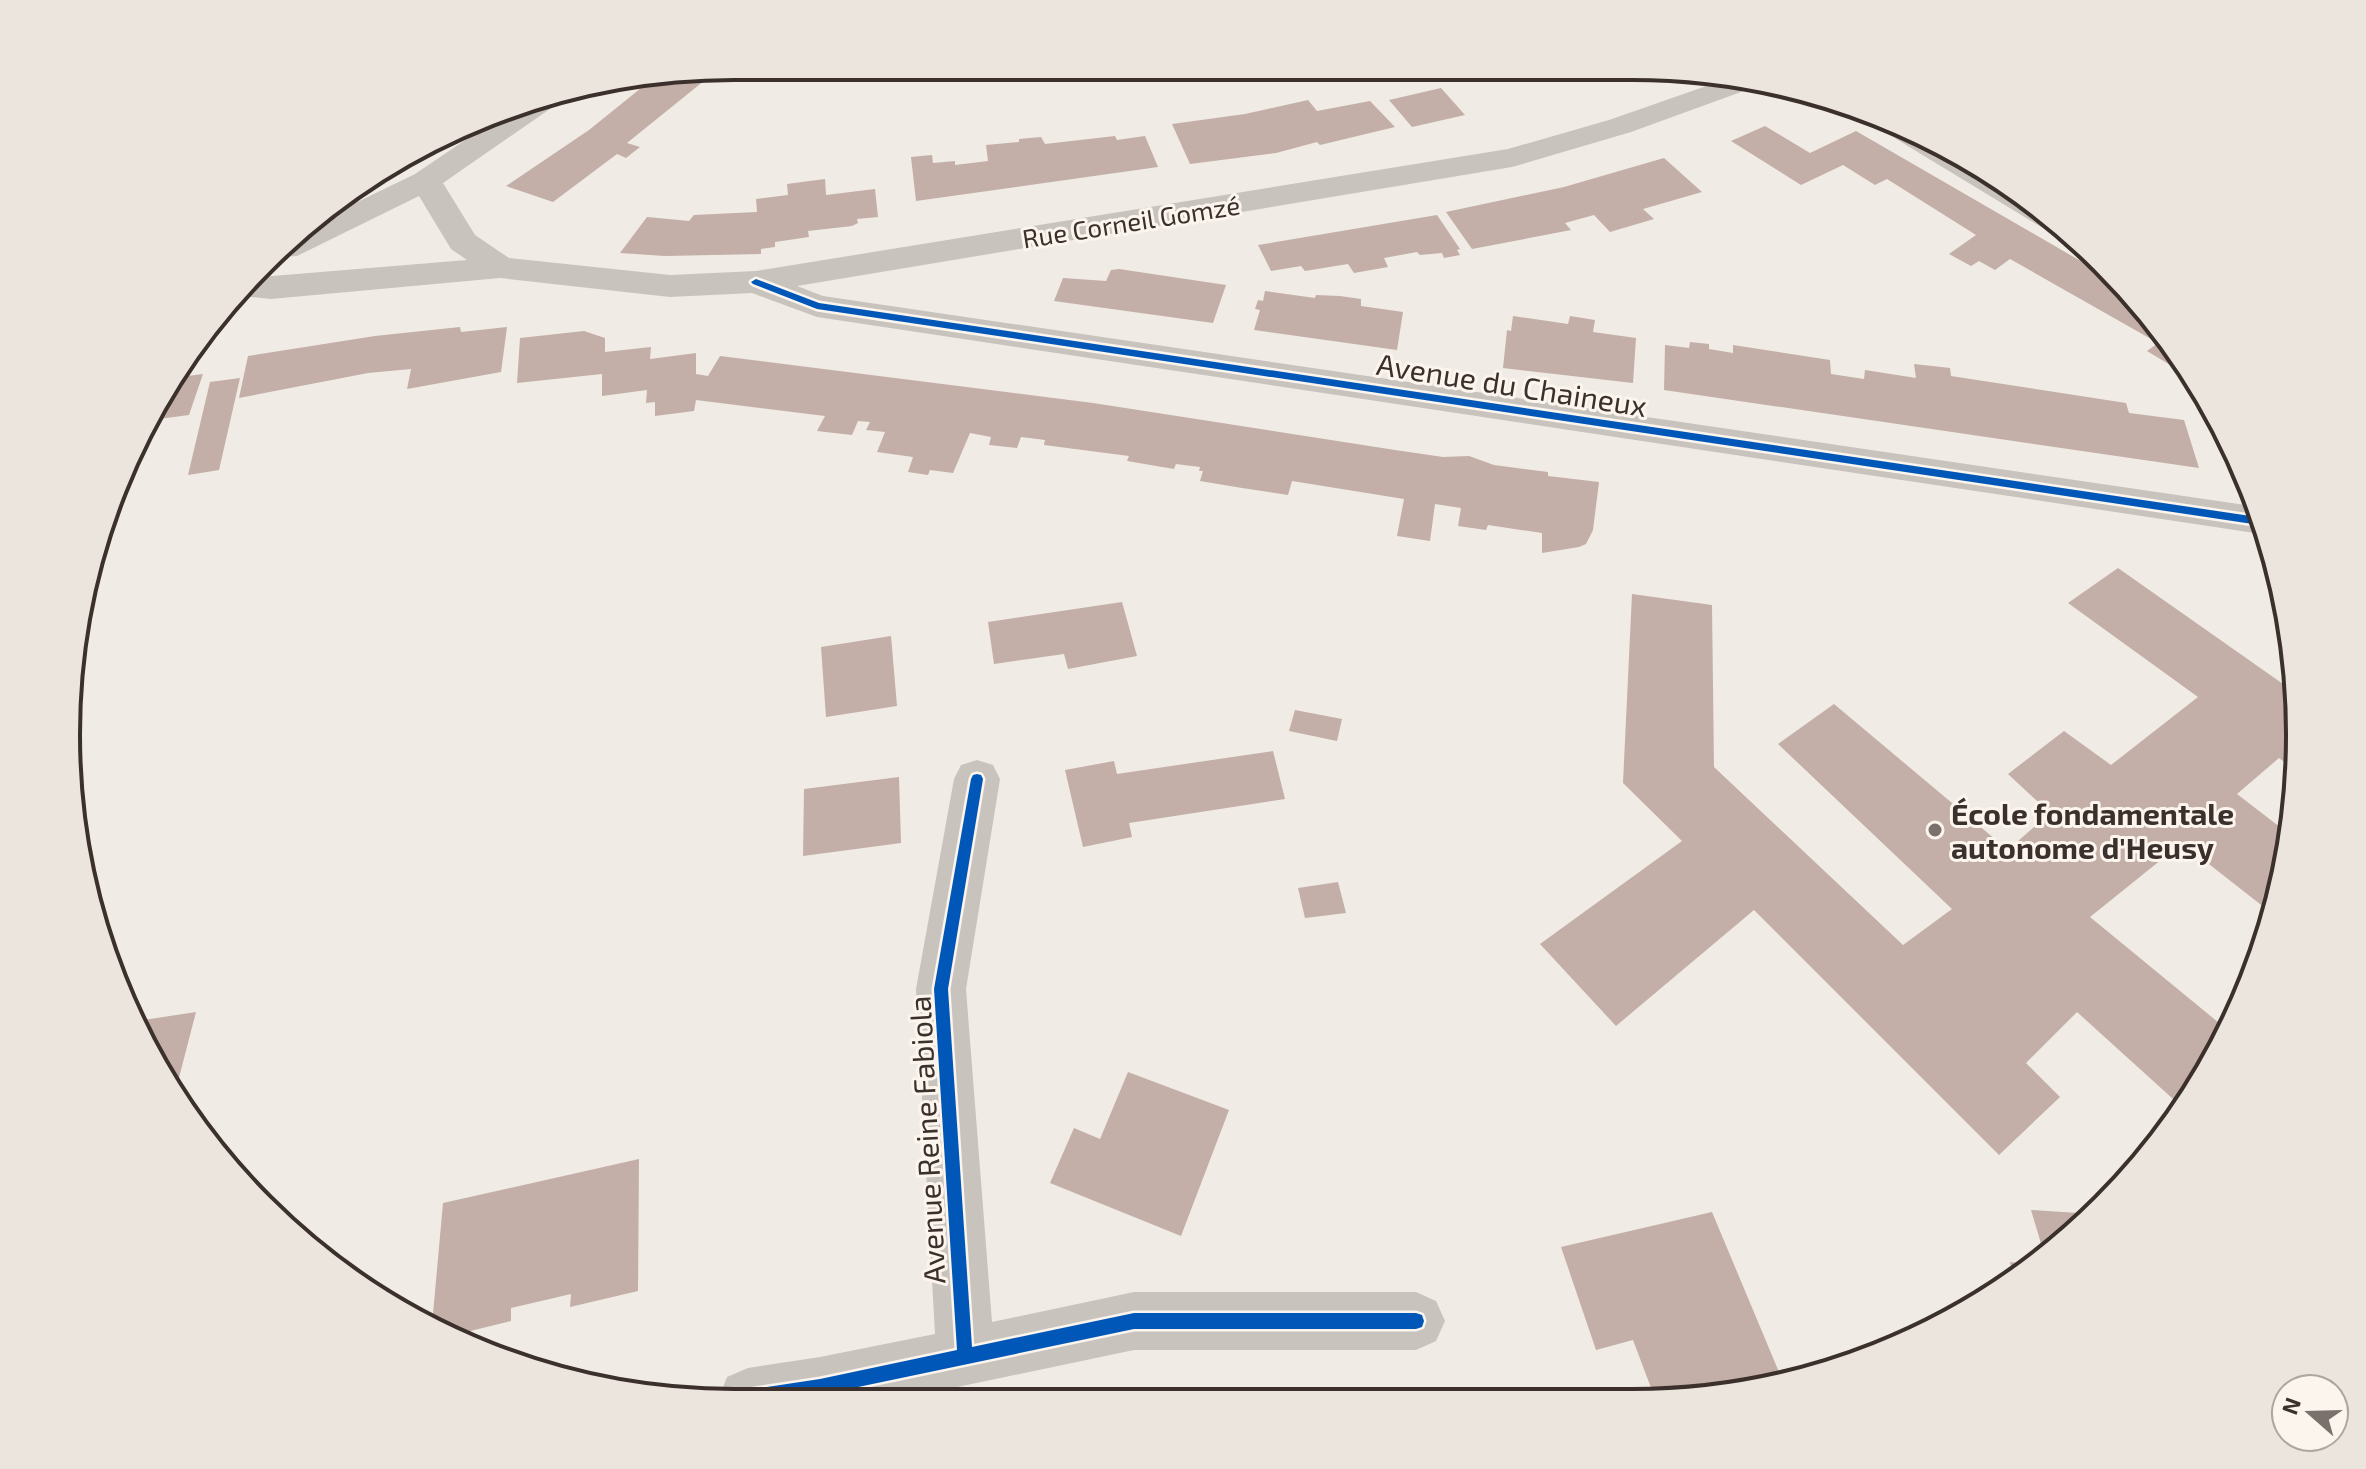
<svg xmlns="http://www.w3.org/2000/svg" width="2366" height="1469" font-family="'Exo 2',sans-serif">
<style>
.building{fill:#c3afa7}
.lines{fill:none;stroke-linecap:round;stroke-linejoin:round}
.minor{fill:#c9c3be;fill-rule:evenodd}
.cycleway-casing{stroke:#fbf5ee;stroke-width:5}
.cycleway{fill:#0057b8;fill-rule:evenodd}
.poi-dot{fill:#7a716c;stroke:#fbf5ee;stroke-width:3}
.labels{text-anchor:middle;dominant-baseline:central;stroke-width:6;stroke-linejoin:round;paint-order:stroke}
.far-street-label{font-size:26px;fill:#3b302b;stroke:#fbf5ee}
.street-label{font-size:30px;fill:#3b302b;stroke:#fbf5ee}
.poi-label{font-size:30px;font-weight:bold;fill:#3b302b;stroke:#fbf5ee;text-anchor:start}
.rim{fill:none;stroke:#3b302b;stroke-width:4}
</style>
<rect width="100%" height="100%" fill="#f0ebe5"/>
<!-- building -->
<path class="building" d="M709,70L715,72L627,143L640,147L626,158L617,154L553,202L506,186L589,130L651,80Z
M1441,88L1465,115L1412,127L1389,100Z
M1308,100L1317,111L1370,101L1395,127L1320,145L1317,142L1276,153L1190,164L1172,124L1245,114Z
M1765,126L1810,153L1856,131L2129,289L2192,375L2190,377L2147,351L2158,343L2010,259L1995,270L1979,261L1971,266L1949,254L1976,235L1887,179L1875,185L1843,165L1801,185L1731,141Z
M1115,136L1117,140L1145,136L1158,167L916,201L911,157L932,155L933,163L955,161V165L988,161L986,145L1019,142V139L1041,137L1045,144Z
M1664,158L1702,192L1643,209L1654,219L1610,232L1594,215L1565,223L1571,230L1472,249L1446,212L1564,187Z
M825,179L826,195L875,189L878,217L857,219L858,223L852,226L808,231L809,237L775,242V247L761,249V254L665,256L620,253L647,217L689,221L694,215L757,212L756,199L788,195L787,184Z
M1437,215L1460,249L1457,250L1460,255L1444,258L1442,253L1420,255L1417,252L1384,258L1388,267L1354,273L1348,264L1305,271L1301,266L1271,271L1258,245Z
M1119,269L1226,285L1213,323L1054,301L1063,278L1106,281L1111,270Z
M1265,291L1315,298L1316,295L1340,296L1361,299V306L1403,312L1397,350L1254,330L1260,310L1255,309L1258,300L1263,301Z
M1513,316L1568,324L1570,316L1595,320L1593,332L1636,338L1633,383L1503,368L1507,330L1511,331Z
M460,327L461,332L507,327L501,372L407,389L411,369L368,373L239,398L248,356L375,336Z
M584,331L605,338V352L651,347L650,359L696,353V374L708,376L720,356L1093,403L1395,450L1443,457L1469,456L1494,465L1548,472V476L1599,482L1593,530L1586,544L1579,547L1542,553V533L1488,525L1486,530L1458,526L1461,508L1435,504L1430,541L1397,536L1404,499L1292,481L1288,495L1242,488L1200,481L1203,471H1199L1200,467L1176,464L1174,469L1127,461L1129,456L1044,445L1045,440L1021,437L1017,448L989,445L991,437L970,433L953,473L930,470L928,475L908,472L913,457L877,452L885,432L866,430L870,422L858,421L852,435L817,431L825,416L696,400L694,411L655,416V402L646,403L647,390L602,396V374L517,383L520,338Z
M1690,342L1709,344V349L1733,353V345L1830,360L1831,374L1864,379L1865,370L1916,378L1914,364L1950,368L1951,376L2126,403L2129,413L2184,420L2199,468L1664,390L1665,345L1689,348Z
M203,374L189,415L151,420L172,378Z
M240,378L219,470L188,475L210,382Z
M2118,568L2296,693L2298,772L2279,758L2237,794L2289,834L2274,915L2182,843L2090,917L2230,1032L2183,1108L2077,1012L2026,1063L2060,1097L1999,1155L1754,910L1616,1026L1540,944L1682,841L1623,783L1632,594L1712,605L1714,767L1903,945L1952,909L1778,744L1834,704L2008,850L2050,813L2008,774L2064,731L2111,765L2198,697L2068,603Z
M1122,602L1137,656L1068,669L1064,654L994,664L988,622Z
M891,636L897,706L826,717L821,647Z
M1295,710L1342,719L1337,741L1289,731Z
M1273,751L1285,799L1129,823L1132,837L1083,847L1065,770L1114,761L1117,774Z
M899,777L901,843L803,856L804,789Z
M1338,882L1346,913L1305,918L1298,888Z
M196,1012L174,1097L137,1021Z
M1128,1072L1229,1110L1181,1236L1050,1183L1074,1128L1100,1139Z
M639,1159L638,1291L570,1307L571,1294L511,1308V1321L450,1336L432,1325L443,1203Z
M2031,1210L2094,1214L2073,1237L2045,1257Z
M1712,1212L1784,1384L1676,1402L1656,1401L1633,1340L1596,1350L1561,1247Z
M2010,1262L2034,1265L2014,1279Z"/>
<g class="lines">
<!-- minor -->
<path class="minor" d="M1735,76L1763,84L1631,132L1512,167L797,286L823,296L2259,507L2268,535L817,317L752,293L670,297L500,278L271,299L242,296L260,277L467,260L451,249L419,196L297,256L278,257L308,226L415,174L523,101L563,94L560,102L443,183L475,235L509,258L670,275L756,271L1508,149L1609,120Z
M1864,110L1887,117L2038,204L2070,234L2051,233L1865,120L1861,114Z
M977,760L993,765L1000,779L966,989L992,1322L1134,1292H1416L1436,1301L1445,1321L1436,1341L1416,1350H1134L905,1398H719L727,1377L748,1368L820,1357L935,1334L916,989L954,779L961,765Z"/>
<defs>
<path id="cycleway" d="M756,279L819,303L2264,518L2266,526L817,309L753,284L751,282Z
M977,774L981,775L983,779L948,989L972,1347L1134,1313H1416L1422,1315L1424,1321L1422,1327L1416,1329H1134L820,1395L801,1398H740L742,1392L748,1390L820,1379L957,1350L934,989L971,779L973,775Z"/>
</defs>
<!-- cycleway casing -->
<use href="#cycleway" class="cycleway-casing"/>
<!-- cycleway -->
<use href="#cycleway" class="cycleway"/>
</g>
<!-- markers -->
<circle class="poi-dot" cx="1935" cy="830" r="8"/>
<g class="labels">
<!-- far-street labels -->
<g class="far-street-label">
<text transform="translate(1131 221) rotate(-9)">Rue Corneil Gomzé</text>
</g>
<!-- street labels -->
<g class="street-label">
<text transform="translate(1512 384) rotate(9)">Avenue du Chaineux</text>
<text transform="translate(926 1140) rotate(-93)">Avenue Reine Fabiola</text>
</g>
<!-- poi labels -->
<g class="poi-label">
<text x="1951" y="813">École fondamentale<tspan x="1951" dy="34">autonome d'Heusy</tspan></text>
</g>
</g>
<!-- crop -->
<path d="M0 0H2366V1469H0ZM734 80H1632A654 654 0 0 1 2286 734V735A654 654 0 0 1 1632 1389H734A654 654 0 0 1 80 735V734A654 654 0 0 1 734 80Z" fill="#ece5de" fill-rule="evenodd"/>
<path class="rim" d="M734 80H1632A654 654 0 0 1 2286 734V735A654 654 0 0 1 1632 1389H734A654 654 0 0 1 80 735V734A654 654 0 0 1 734 80Z"/>
<!-- north arrow -->
<g transform="translate(2310 1413) rotate(290)"><circle r="38" fill="#fbf5ee" stroke="#aea6a0" stroke-width="2"/>
<path d="M0-6L14 30L0 20L-14 30Z" fill="#7a716c"/>
<text y="-12" font-size="22" font-weight="bold" text-anchor="middle" fill="#3b302b">N</text>
</g>
</svg>
